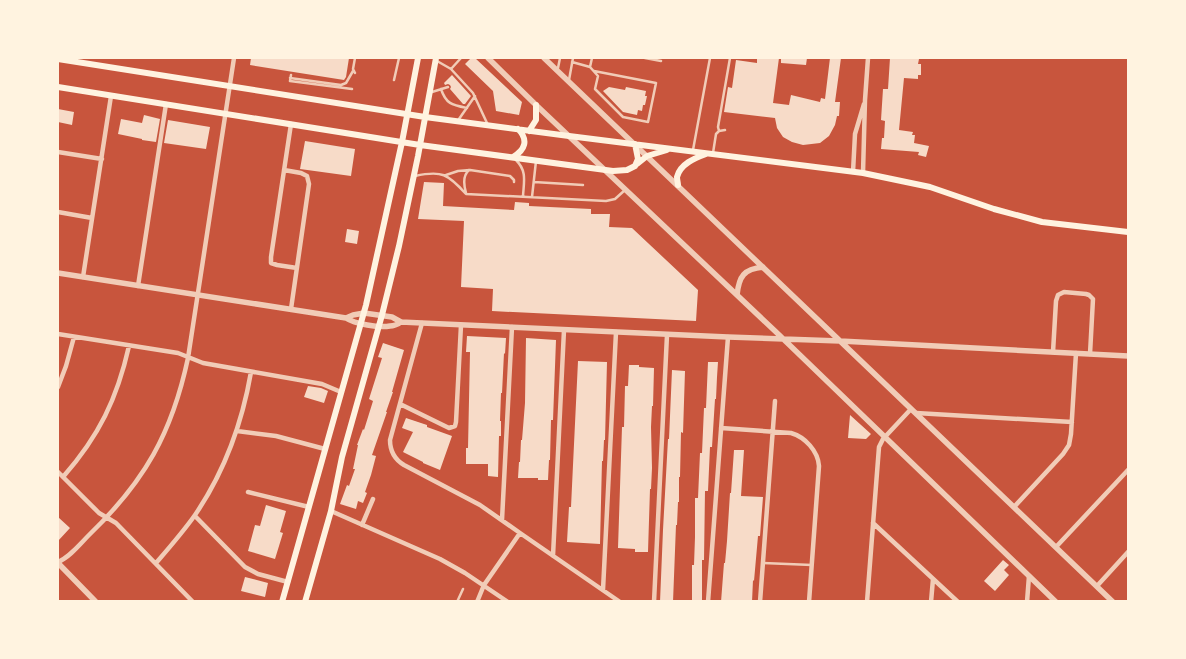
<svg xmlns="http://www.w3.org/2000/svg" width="1186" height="659" font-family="'Golos Text',sans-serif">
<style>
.building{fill:#f7dbc8}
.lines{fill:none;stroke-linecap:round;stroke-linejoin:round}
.service{stroke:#f1ccb7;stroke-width:2.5}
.minor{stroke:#f1ccb7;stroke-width:4.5}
.tertiary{stroke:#f1ccb7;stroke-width:5.5}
.secondary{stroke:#fff3e0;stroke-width:6}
</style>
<rect width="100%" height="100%" fill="#c8553d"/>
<!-- building -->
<path class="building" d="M251,58H349L346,77L344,80L250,65Z
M471,58H475L522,102L519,115L496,111L493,91L465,64Z
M757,58H779L773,103L789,105L791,95L820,102L821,98L825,99L830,58H841L835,102H840L839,116H837L835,125L829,136L820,143L803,145L792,142L783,137L777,128L775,118L724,112L728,87L732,88L736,60L757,63Z
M781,58H807L806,65L781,63Z
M890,58L919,59L918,64H921V75H918V79L904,78L899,130L913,132L912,135H915L914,143L929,146L926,157L918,155L919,152L881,149L882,138H884L885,121L881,120L883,89H888Z
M452,75L471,96L465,104H463L450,89L451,87L450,85L448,84L445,85L444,83Z
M609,87L625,90L626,87L646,91L645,96H647L645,105H643L642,111L638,110L637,115L623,112L603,91Z
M58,109L74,112L72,125L58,122Z
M144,115L160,119L156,142L142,140V139L118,134L121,119L142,123Z
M168,120L210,127L206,149L164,143Z
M305,141L355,149L351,176L300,169Z
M424,182L444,183L443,206L514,210L515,202L529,203V206L591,209V214H610L609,227L632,228L698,290L696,321L492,311L493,289L461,287L464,221L418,219Z
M347,229L359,231L357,244L345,242Z
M467,336L506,338L505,354L504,353L502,393H501L500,421H501V436H499L498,477L488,476V464H466V448H468L470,352H466Z
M526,338L556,340L553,420H551L550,460H549L548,480H538V478H518L519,462H520L521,440H522L525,403Z
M383,343L404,350L392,392H393L386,412H387L372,455L376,456L371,475L365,492L367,493L363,503L358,501L356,509L340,504L347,485L349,486L355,469H353L358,445H357L363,429L364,430L373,401L369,399L382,358L378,357Z
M578,361L607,362L605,440H604L603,461H602L600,544L567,542L569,507H571L573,465Z
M708,362H718L717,377L716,399H715L712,447H710L708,491H705L704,560H702V602H692V565H694L695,537V498H698L700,453H702L704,408H706Z
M629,365H639V367L654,368L653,406H652L651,427L652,468L651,489H650L648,552H635V549L618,548L622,427H624L625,386H628Z
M672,370L685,371L683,433L681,432L680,477H679V502H678L677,525H676L673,602H660L663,530L668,439H669Z
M308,386L321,388L328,391L324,403L304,397Z
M850,415L871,434L866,439L848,438Z
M406,418L427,425V427L452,436L440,470L423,463V462L403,452L413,432L402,428Z
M734,450H744L741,496L763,497L760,536H758L754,581L753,580L752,602H721L724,563H725L727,541L730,493H731Z
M266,505L286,511L280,532L283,533L275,559L248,551L255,525L260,526Z
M58,517L70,528L58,541Z
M1003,560L1009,565L1004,570L1009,575L995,591L984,581Z
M245,577L268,583L265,597L241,591Z"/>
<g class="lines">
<!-- service -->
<path class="service" d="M645,58L661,61
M437,61L451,69L473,93L487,123
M572,62L590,67L598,76L595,89L623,117L648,122L656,83L594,71
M590,67L592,58
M558,68L560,58
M451,69L461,58
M355,73L353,69L355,58
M291,75L290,81L352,89
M290,78L341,85L346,83L353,71
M394,80L399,58
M569,80L573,58
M441,89C446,104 452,105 467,108
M432,92L448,87
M459,119L475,96
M719,131L718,127L730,58
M693,150L710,58
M713,153L716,134L719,131L725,130
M516,160C527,171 524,181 523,196
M446,175L458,171L470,170L510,176L514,180V182
M415,176C442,170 448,174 466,194L606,201L615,199L625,190
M534,182L583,185
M466,193C464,186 462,176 469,170
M532,197L536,161
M763,563L812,565
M457,602L463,589"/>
<!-- minor -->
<path class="minor" d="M291,124L271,257V263L277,265L297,268
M58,152L102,159
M284,170L301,173L307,176L309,184L291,309
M853,172L855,134L864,104
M863,173L865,100L868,58
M58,212L92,218
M83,277L111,96
M138,286L166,104
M422,323L390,440C390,451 394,459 404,465L480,505L520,533L620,602
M58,334L178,353L203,363L322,384L341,392
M1053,352L1056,301L1058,295L1064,292L1086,294L1089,295L1093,299L1090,354
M58,387L66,366L74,337
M400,404L449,428L455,426L456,422L461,325
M916,413L1072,422
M721,428L791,433C805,437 818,451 819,466L809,602
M237,431L276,436L325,449
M58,472L99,513L116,523L193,602
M63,477C99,436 117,399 129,346
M248,492L309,507
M1014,507L1063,454L1069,445L1071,434L1076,353
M331,511L440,559L465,573L508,602
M195,516L245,567L258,574L288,582
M502,520L512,327
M873,523L958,602
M362,525L373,499
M1056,547L1128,470
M553,556L564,330
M58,562C70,557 80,544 89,535C145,481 172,433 188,358L234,58
M156,563C169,548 183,532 195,515C225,471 242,424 251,372
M1097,586L1128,552
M603,590L616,332
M477,602L484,585L520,533
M654,602L667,335
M708,602L728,337
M760,602L775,401
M867,602L879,447L883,439L911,409
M931,602L933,579
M1027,602L1029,576"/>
<!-- tertiary -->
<path class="tertiary" d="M488,58L536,105L775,331L1056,602
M544,58L1113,602
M58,273L346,318C355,324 379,328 390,326C394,326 398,324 401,322
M737,295C739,276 744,269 763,267
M346,318L353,315L364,313L392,317L401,322L422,323L728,337L840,341L1128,356
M58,563L96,602"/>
<!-- secondary -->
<path class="secondary" d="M58,59L425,117L569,136L863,173L930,187L994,209L1042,222L1128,232
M58,87L420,145L613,171L627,170L635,166L638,159L635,144
M529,131L536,120V105
M513,157C525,150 529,140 518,129
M637,164L647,156L667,150
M678,185C678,183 677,180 677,177C680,164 695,158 706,154
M282,602L366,305L402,142L418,58
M305,602L331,511L342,457L382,315L399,246L418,156L436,58"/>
</g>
<!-- border -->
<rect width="1186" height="659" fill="none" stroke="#fff3e0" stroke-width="118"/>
</svg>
